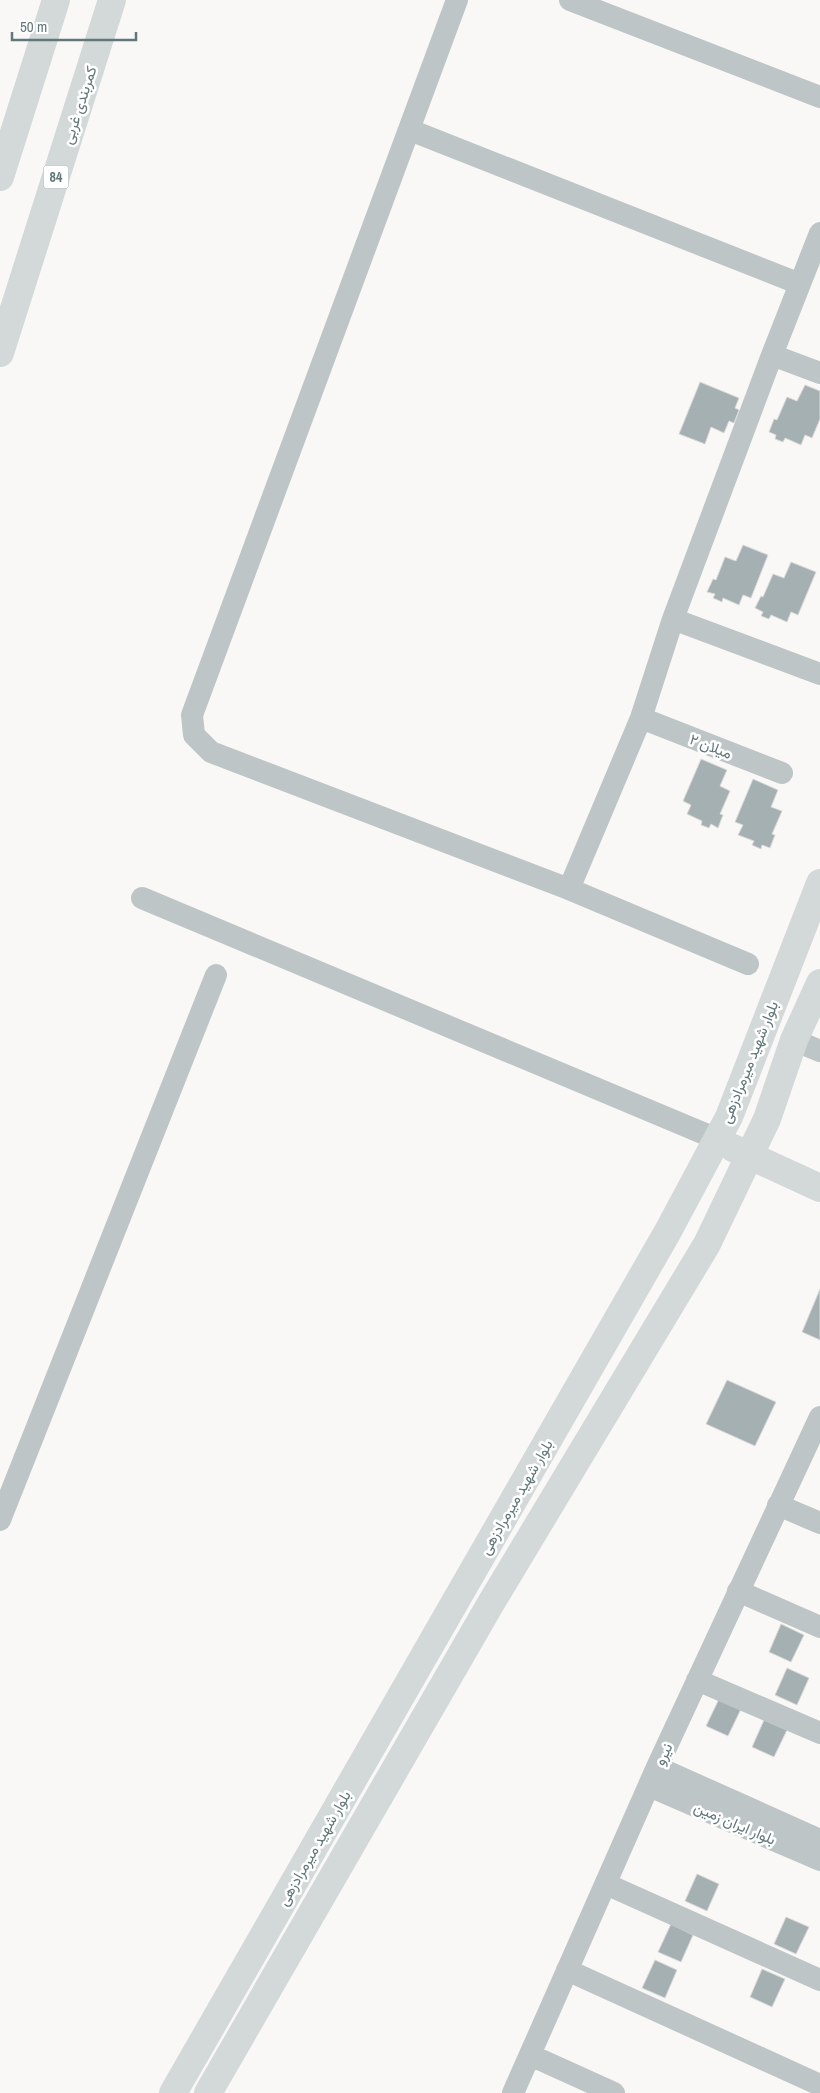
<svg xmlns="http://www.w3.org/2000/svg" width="820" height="2093" font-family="'Archivo Narrow',Vazirmatn,sans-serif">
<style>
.building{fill:#a4b0b2;stroke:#dbdad9}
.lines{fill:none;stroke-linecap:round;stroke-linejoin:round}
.minor{stroke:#bec5c6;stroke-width:22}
.major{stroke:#d3d9d9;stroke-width:28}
.highway{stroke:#d3d9d9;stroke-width:28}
.labels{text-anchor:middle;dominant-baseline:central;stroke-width:5;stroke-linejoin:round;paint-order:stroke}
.shield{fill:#fff;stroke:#91a0a1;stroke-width:1}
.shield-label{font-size:14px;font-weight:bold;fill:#627779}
.street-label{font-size:15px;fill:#627779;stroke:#fff}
</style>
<rect width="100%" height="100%" fill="#f9f8f7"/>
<!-- building -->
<path class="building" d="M700,382L739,398L735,408L739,410L734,423L729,421L724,433L711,427L705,444L679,434Z
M805,385L820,391V419L812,438L805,435L801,445L785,438L783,442L775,439L776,435L769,432L774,419L777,420L787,397L797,401Z
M743,545L768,555L751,598L743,595L739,605L723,598L722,602L713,598L715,594L707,592L713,579L716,580L725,557L736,561Z
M791,562L816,572L798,615L791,612L787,622L771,615L769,619L761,616L763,612L755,608L761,596L763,597L773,574L784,578Z
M701,759L727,770L720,786L730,791L720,814L723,815L718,828L711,824L709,828L701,825L702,821L687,814L691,805L683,801Z
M753,779L778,790L771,807L782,811L772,834L775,835L770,848L762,845L761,849L752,845L754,841L738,835L743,825L735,822Z
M820,1289V1340L802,1332Z
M727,1380L776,1402L755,1446L706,1424Z
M781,1624L804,1635L791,1662L769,1652Z
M787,1668L809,1678L797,1705L775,1695Z
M719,1699L741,1709L728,1736L706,1726Z
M764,1720L787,1730L774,1757L752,1747Z
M697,1874L719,1884L707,1911L685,1901Z
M786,1917L809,1927L796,1954L774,1944Z
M671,1924L693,1935L681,1962L658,1952Z
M655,1960L677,1970L665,1998L642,1988Z
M762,1969L785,1979L772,2007L750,1997Z"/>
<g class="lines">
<!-- minor -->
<path class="minor" d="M457,0L192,715L194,735L211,752L569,889L748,964
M570,0L820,97
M410,130L800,284
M772,355L820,373
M673,619L820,674
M641,718L782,773
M569,889L641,718L673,619L772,355L820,233
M142,898L717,1139
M794,1040L820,1051
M778,1505L820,1523
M0,1520L216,975
M738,1591L820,1627
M697,1680L820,1733
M657,1767L820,1840
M649,1786L820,1860
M606,1884L820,1980
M567,1970L820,2085
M530,2055L614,2093
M513,2093L657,1767L820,1417"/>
<!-- major -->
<path class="major" d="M733,1148L820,1188
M173,2093L667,1233L729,1117L820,883
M208,2093L491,1603L707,1244L767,1119L794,1040L820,983"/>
<!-- highway -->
<path class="highway" d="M0,177L56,0
M0,353L112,0"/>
</g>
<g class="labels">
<!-- shield labels -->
<rect class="shield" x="43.5" y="165.5" width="25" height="23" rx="4"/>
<g class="shield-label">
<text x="56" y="177">84</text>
</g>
<!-- street labels -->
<g class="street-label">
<text transform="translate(79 105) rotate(-72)">کمربندی غربی</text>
<text transform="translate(711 746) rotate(21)">میلان ۲</text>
<text transform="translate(749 1062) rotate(-68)">بلوار شهید میرمرادزهی</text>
<text transform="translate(516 1497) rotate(-60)">بلوار شهید میرمرادزهی</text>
<text transform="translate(663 1754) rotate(-65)">نیرو</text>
<text transform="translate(735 1823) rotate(23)">بلوار ایران زمین</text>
<text transform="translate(314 1848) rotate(-60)">بلوار شهید میرمرادزهی</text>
</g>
</g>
<!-- scale -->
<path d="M12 32v8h124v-8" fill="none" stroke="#627779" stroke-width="2.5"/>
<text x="20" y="32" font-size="15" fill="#627779" stroke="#ffffff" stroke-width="4" paint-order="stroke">50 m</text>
</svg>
